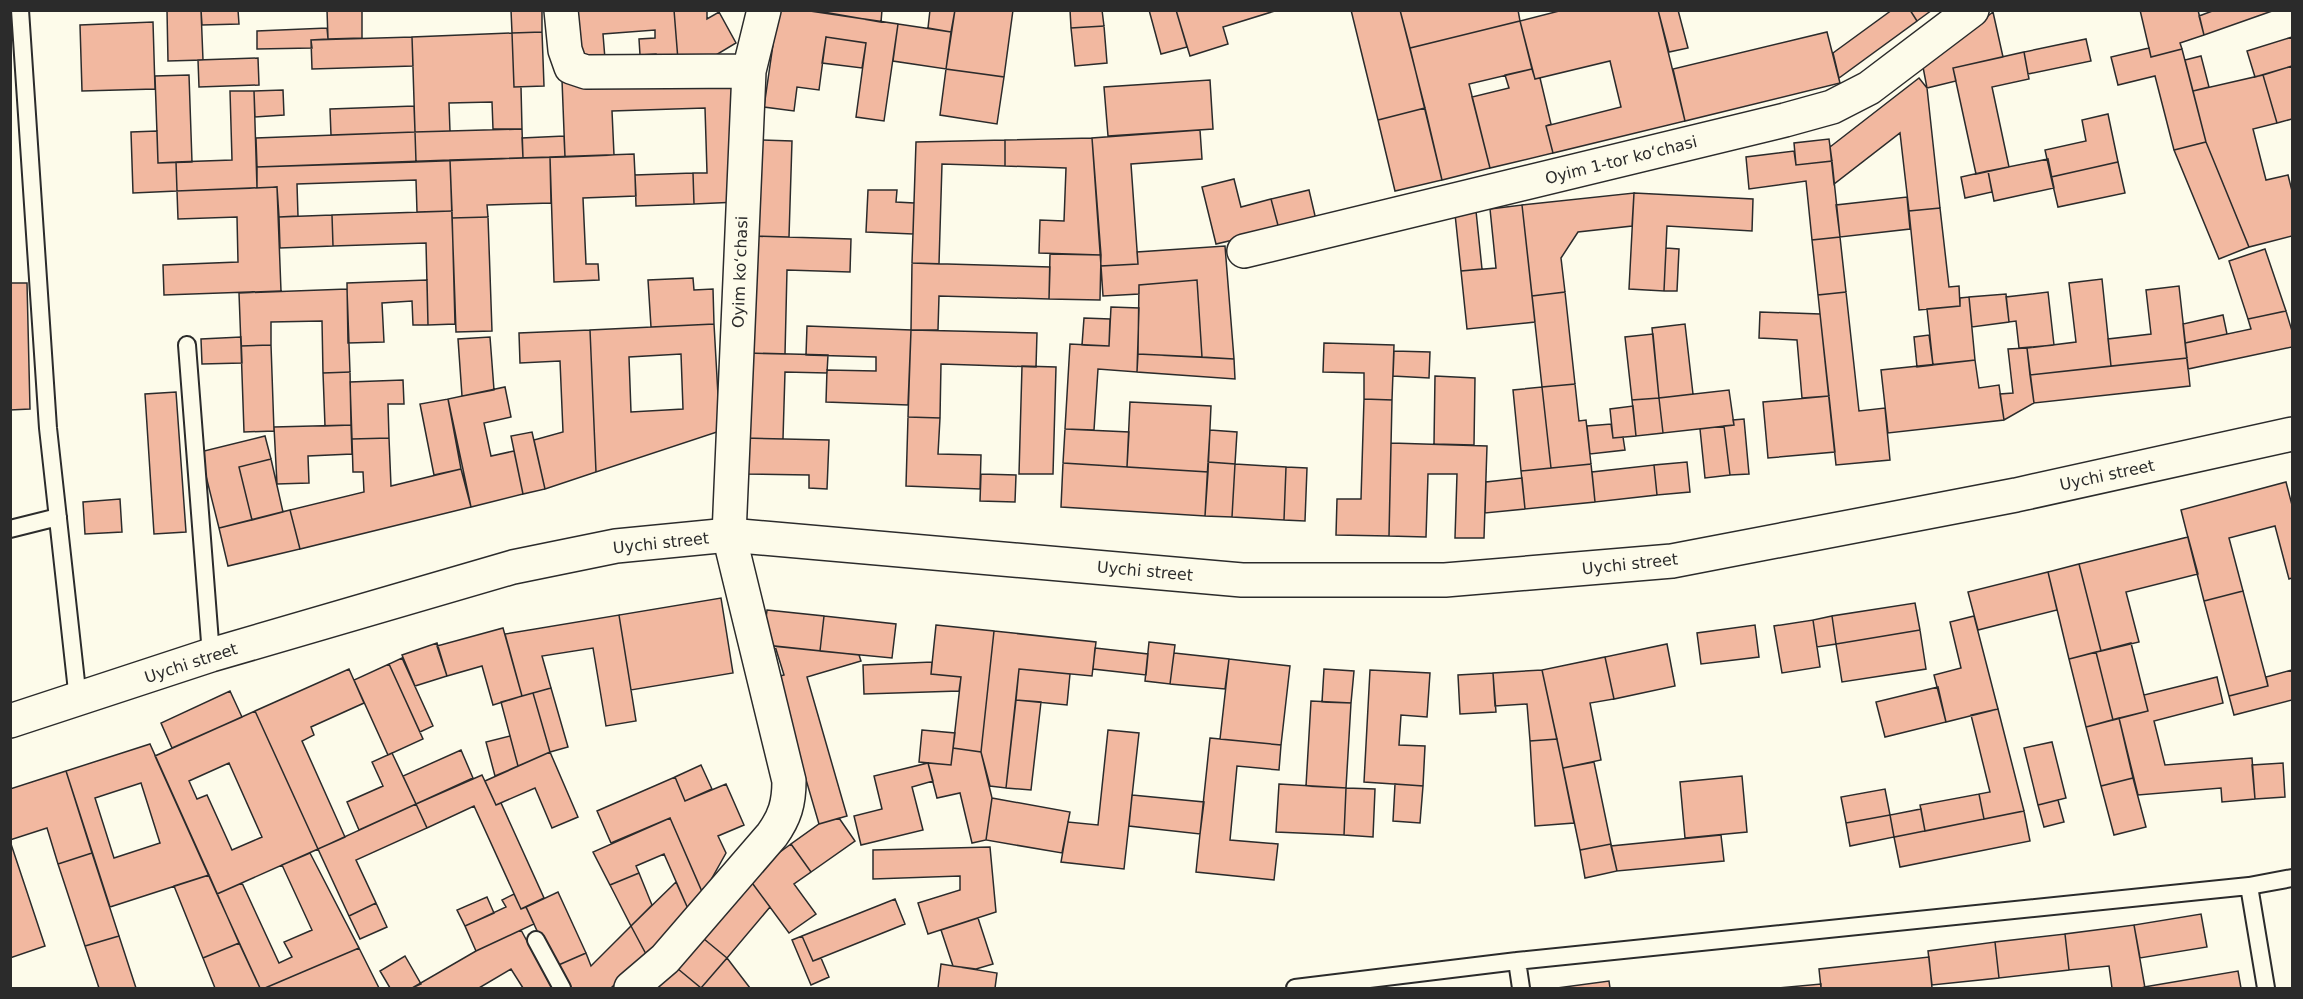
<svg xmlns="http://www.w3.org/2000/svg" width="2303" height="999" font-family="'DejaVu Sans',sans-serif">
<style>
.building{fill:#f2b8a0;stroke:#2b2b2b;stroke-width:1.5;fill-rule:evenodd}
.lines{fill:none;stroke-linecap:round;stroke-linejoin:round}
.lane-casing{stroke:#2b2b2b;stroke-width:20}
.street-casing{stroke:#2b2b2b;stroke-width:36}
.primary-casing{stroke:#2b2b2b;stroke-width:36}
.lane{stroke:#fdfbea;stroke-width:16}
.street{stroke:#fdfbea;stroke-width:33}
.primary{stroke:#fdfbea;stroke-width:33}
.labels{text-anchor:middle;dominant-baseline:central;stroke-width:4.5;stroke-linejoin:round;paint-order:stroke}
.street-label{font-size:16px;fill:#2b2b2b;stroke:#fdfbea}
</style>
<rect width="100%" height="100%" fill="#fdfbea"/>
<!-- building -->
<path class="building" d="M167,10H201L203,60L168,61Z
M201,10H238L239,24L202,25Z
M327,10H362V38L328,39Z
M511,10H542V32L512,33Z
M576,10H674L678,60L657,62L656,54L640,55L639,39L655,38V30L603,34L605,59L572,61Z
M674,10H707V19L719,12L736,43L711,58L678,60Z
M778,10H803L898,24L884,121L856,117L866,43L826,37L819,90L797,87L794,111L764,107Z
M812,10H882L881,22Z
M930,10H955L951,32L928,28Z
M955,10H1013L1004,77L946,69Z
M1070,10H1102L1104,26L1071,28Z
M1149,10H1176L1187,47L1161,54Z
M1176,10H1278L1223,27L1228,44L1190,56Z
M1351,10H1400L1425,108L1378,120Z
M1400,10H1518L1520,21L1410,48Z
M1563,10H1658L1685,121L1553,153L1546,126L1621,107L1610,61L1535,79L1520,21Z
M1658,10H1678L1688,48L1669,52Z
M1892,10H1910L1917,21L1839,78L1833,53Z
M1910,10H1932L1917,21Z
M2140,10H2198L2204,35L2180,43L2182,49L2151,57Z
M2215,10H2275L2204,35L2199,16Z
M1993,12L2003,57L1953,68L1956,81L1927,88L1923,67Z
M1520,21L1532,69L1469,84L1490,168L1442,180L1410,48Z
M153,22L155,89L82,91L80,25Z
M898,24L951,32L946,69L893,61Z
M1104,26L1107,63L1075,66L1071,28Z
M327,28L328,39L311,40L312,48L257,49V31Z
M542,32L544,86L514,87L512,33Z
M1827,32L1840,83L1685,121L1673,69Z
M512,33L514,87H521L522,129H493L492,102L449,103L450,131L415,132L412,37Z
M412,37L413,66L312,69L311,40Z
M826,37L866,43L862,68L822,63Z
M2292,37V66L2255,77L2247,51Z
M2086,39L2091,61L2028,74L2024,52Z
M2149,48L2151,57L2182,49L2206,142L2174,150L2155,76L2118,85L2111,57Z
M2024,52L2029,79L1992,87L2009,167L1976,174L1953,68Z
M2201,56L2209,87L2193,91L2185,60Z
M258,58L259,85L199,87L198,60Z
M2292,66V119L2277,123L2263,75Z
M946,69L1004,77L997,124L940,115Z
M1532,69L1535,79L1540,78L1551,124L1546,126L1553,153L1490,168L1472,97L1509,88L1505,75Z
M189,75L192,162L158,163L155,76Z
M734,75L738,202L694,204L693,173H707L705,108L612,111L614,155L565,157L562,80Z
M2263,75L2277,123L2253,129L2266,180L2288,175L2292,191V236L2249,247L2206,142L2193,91Z
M1919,78L1927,88L1940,208L1909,211L1900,133L1834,184L1830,147Z
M1210,80L1213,129L1108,136L1104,87Z
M283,90L284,115L255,117L254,91Z
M230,91H254L257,188L177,191L176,162L232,160Z
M414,106L415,132L331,135L330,109Z
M1425,108L1442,180L1395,191L1378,120Z
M2108,114L2118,162L2051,177L2045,150L2086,141L2082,120Z
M522,129L523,158L416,162L415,132Z
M1200,130L1202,159L1131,164L1138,264L1101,266L1092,138Z
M157,131L158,163L176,162L177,191L133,193L131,132Z
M415,132L416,162L257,167L256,138Z
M564,136L565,157L523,158L522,138Z
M1092,138L1101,255L1039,253L1040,220L1064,221L1066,168L1005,166V140Z
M1829,139L1832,161L1796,165L1794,143Z
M759,140L792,141L789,237L756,236Z
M1005,140V166L942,164L939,264L912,263L916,142Z
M2206,142L2249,247L2219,259L2174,150Z
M1794,151L1796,165L1832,161L1840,237L1812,240L1806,181L1749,189L1746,157Z
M634,154L636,196L583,198L586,264H598L599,280L554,282L550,157Z
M550,157L551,203L487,205L488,217L452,218L450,160Z
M2048,159L2054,188L1994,201L1988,171Z
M450,160L452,211L417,212L416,180L297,184L298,216L279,217L277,187L257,188V167Z
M2118,162L2125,193L2058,207L2051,177Z
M1988,171L1992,192L1965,198L1961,177Z
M693,173L694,204L636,206L635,175Z
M1234,179L1241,207L1271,199L1279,229L1216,244L1202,187Z
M277,187L281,291L164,295L163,265L238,262L237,217L178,219L177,191Z
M868,190H897L896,202L914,203L913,234L866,232Z
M1309,190L1316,220L1279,229L1271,199Z
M1634,193L1753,199L1752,231L1667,226L1664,291L1629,289Z
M1634,193L1632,226L1578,232L1561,258L1565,292L1532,296L1522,205Z
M1907,197L1910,229L1840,237L1836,205Z
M1522,205L1535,322L1467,329L1461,271L1496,268L1490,209Z
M1940,208L1949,287L1959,286L1960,306L1919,310L1909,211Z
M452,211L455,324L428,325L426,243L333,246L332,215Z
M1476,211L1482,269L1461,271L1455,214Z
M332,215L333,246L280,248L279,217Z
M488,217L492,331L456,332L452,218Z
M751,236L851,239L850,272L787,270L785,354L747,353Z
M1840,237L1846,292L1818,295L1812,240Z
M1225,246L1234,359L1202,357L1197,280L1139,285V294L1103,296L1101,266L1138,264L1137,252Z
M1666,248L1679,249L1677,291H1664Z
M2265,249L2286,311L2248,319L2229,261Z
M1050,254L1101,255L1100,300L1049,299Z
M912,263L1050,267L1049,299L939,296L938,330H911Z
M693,278L694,290L713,289L714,324L651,327L648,280Z
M2102,279L2111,366L2030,375L2027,348L2076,342L2069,283Z
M427,280L428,325H413L412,301L382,303L384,342L348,343L347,283Z
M1197,280L1202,357L1138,354L1139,285Z
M10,283H27L30,409L10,410Z
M2179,286L2187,358L2111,366L2108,339L2151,334L2146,290Z
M347,289L350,372L323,373L322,321L271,322V345L241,346L239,293Z
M1565,292L1575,384L1542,387L1532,296Z
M1846,292L1859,411L1885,408L1890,460L1836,465L1818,295Z
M2048,292L2054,345L2019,348L2016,321L2009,322L2006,297Z
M2006,294L2009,322L1972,327L1969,297Z
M1969,297L1975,360L1933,365L1927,309L1960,306V298Z
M1111,307L1139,308L1137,372L1098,369L1094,430L1065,429L1070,344L1109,346Z
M2286,311L2292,331V347L2188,369L2185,343L2251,329L2248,319Z
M1760,312L1820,314L1829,396L1802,398L1797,340L1759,338Z
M2223,315L2227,334L2185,343L2183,324Z
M1084,318L1110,319L1109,346L1082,345Z
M714,324L720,431L596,472L590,330ZM681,354L683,409L631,412L629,357Z
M1685,324L1693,394L1659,398L1652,328Z
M807,326L911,330L908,405L826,402L827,370L876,371V357L806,355Z
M590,330L596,472L545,489L534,440L563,432L560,361L520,363L519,333Z
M911,330L1037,333L1036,367L941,364L940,418L908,417Z
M1653,334L1659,398L1632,400L1625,337Z
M1929,335L1933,365L1917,367L1914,337Z
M241,337L242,363L202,364L201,339Z
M490,337L494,390L462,396L458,339Z
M1324,343L1394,345L1392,400L1364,399V373L1323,372Z
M271,345L274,431L244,432L241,346Z
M2027,348L2034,403L2004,420L2000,394L2013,393L2008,349Z
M1394,351L1430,352L1429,378L1393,376Z
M747,353L828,355L827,373L785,372L783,439L744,438Z
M1138,354L1234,359L1235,379L1137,372Z
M2187,358L2190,386L2034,403L2030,375Z
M1975,360L1979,388L1999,385L2004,420L1888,433L1881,370Z
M1022,366L1056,367L1053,474H1019Z
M350,372L351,425L325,426L323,373Z
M1435,376L1475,378L1474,445L1434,444Z
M403,380L404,404H388L389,438L352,439L350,382Z
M1575,384L1579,421L1586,420L1591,464L1551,468L1542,387Z
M505,387L511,417L484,423L491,456L514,451L523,494L471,507L448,399Z
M1542,387L1551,468L1521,471L1513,390Z
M1729,390L1734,425L1663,433L1659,398Z
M176,392L186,532L154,534L145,394Z
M1829,396L1835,452L1768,458L1763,402Z
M1659,398L1663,433L1636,436L1632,400Z
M448,399L461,469L434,475L420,404Z
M1364,399L1392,400L1389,536L1336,535L1337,499H1361Z
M1130,402L1211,406L1208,472L1127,467Z
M1633,406L1636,436L1613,438L1610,409Z
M908,417L940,418L938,454L981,455L980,489L906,486Z
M1744,419L1749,474L1730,475L1724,426L1734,425L1733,420Z
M1611,424L1613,438L1623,437L1625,450L1590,454L1587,426Z
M351,425L352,454L308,456L309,483L277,484L274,427Z
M1724,426L1730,475L1705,478L1700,429Z
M1065,429L1129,432L1127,467L1063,463Z
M1210,430L1237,432L1235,464L1208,462Z
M532,432L545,489L523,494L511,436Z
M265,436L271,459L239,467L252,520L219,528L200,452Z
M389,438L391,486L461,469L471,507L300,549L290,510L364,492L363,472H353L352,439Z
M744,438L829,440L827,489L809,488V475L743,474Z
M1391,443L1487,446L1484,538H1455L1457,474H1428L1426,537L1389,536Z
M271,459L283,512L252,520L239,467Z
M1208,462L1235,464L1232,517L1205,516Z
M1687,462L1690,492L1657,495L1654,465Z
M1063,463L1208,472L1205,516L1061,507Z
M1235,464L1286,467L1284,520L1232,517Z
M1591,464L1595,502L1525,509L1521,471Z
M1654,465L1657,495L1595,502L1592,472Z
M1286,467L1307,468L1305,521L1284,520Z
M981,474L1016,475L1015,502L980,501Z
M1522,478L1525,509L1485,513L1486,482Z
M2286,482L2292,505V578L2289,579L2275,526L2229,538L2243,591L2204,601L2181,510Z
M120,499L122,532L85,534L83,502Z
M290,510L300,549L228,566L219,528Z
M2188,537L2198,574L2126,592L2139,642L2101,651L2079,564Z
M2079,564L2101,651L2069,659L2048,572Z
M2048,572L2057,610L1978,630L1968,592Z
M2243,591L2268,686L2229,696L2204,601Z
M721,598L733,673L631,690L619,615Z
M1915,603L1920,630L1836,644L1832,616Z
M767,610L824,616L820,651L763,645Z
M619,615L636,721L606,726L593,648L542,656L551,688L522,696L505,634Z
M824,616L896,624L892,658L820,651Z
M1832,616L1836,644L1817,647L1813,620Z
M1974,616L1998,709L1946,722L1934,675L1961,668L1950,622Z
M1813,620L1820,667L1782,673L1774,626Z
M936,625L994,631L981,752L953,748L961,677L931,674Z
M1755,625L1759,657L1701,664L1697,633Z
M503,628L522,696L493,705L482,666L447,676L437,646Z
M1920,630L1926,669L1842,682L1836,644Z
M994,631L1096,642L1092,676L1019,669L1006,788L990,786L981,752Z
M1149,642L1175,645L1170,684L1145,681Z
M437,643L447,676L415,686L402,655Z
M2131,643L2148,711L2113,720L2096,652Z
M1667,644L1675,686L1614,699L1605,657Z
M775,646L859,655L861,661L807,677L847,816L819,824L776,677L784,675Z
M1095,648L1148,654L1146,675L1093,669Z
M2096,652L2113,720L2086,727L2069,659Z
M1174,653L1229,659L1225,689L1170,684Z
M1605,657L1614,699L1590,703L1601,760L1563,768L1542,670Z
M402,658L433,726L420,732L389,664Z
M1229,659L1290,666L1281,745L1220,739Z
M932,662L931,674L961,677L959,691L864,694L863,665Z
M389,664L423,739L388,755L354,680Z
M349,669L364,703L311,727L314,735L302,741L345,837L318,849L255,711Z
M1019,669L1070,674L1067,705L1016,700Z
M1324,669L1354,671L1351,703L1322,702Z
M1370,670L1430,673L1427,717L1401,715L1399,745L1425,746L1423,786L1364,782Z
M1542,670L1557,739L1530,741L1527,704L1495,706L1493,673Z
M2292,670V700L2234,715L2229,696L2268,686L2266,677Z
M1493,673L1496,712L1460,714L1458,675Z
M2217,677L2223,703L2154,721L2165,765L2252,758L2255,799L2222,802L2221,788L2138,795L2119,718L2148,711L2144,695Z
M1938,687L1946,722L1885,737L1876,702Z
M551,688L568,747L550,752L533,693Z
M230,691L242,717L172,748L161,723Z
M533,693L550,752L518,766L501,702Z
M1016,700L1041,702L1031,790L1006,788Z
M1311,701L1351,703L1346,788L1306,786Z
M1998,709L2024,811L1984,819L1979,794L1990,792L1971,715Z
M255,711L318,849L217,894L155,756ZM229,763L262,837L232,850L207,795L197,799L189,781Z
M2119,718L2133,778L2101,786L2086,727Z
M922,730L955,733L951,765L919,762Z
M1108,730L1139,733L1124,869L1061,862L1068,822L1098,825Z
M510,736L518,766L495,776L486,742Z
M1210,738L1281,745L1279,770L1237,766L1230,840L1278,844L1274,880L1196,872Z
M1557,739L1574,823L1535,826L1530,741Z
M2052,742L2066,798L2038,805L2024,748Z
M150,744L209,875L110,907L66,771ZM141,783L160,843L114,858L95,798Z
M953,748L981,752L992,798L986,840L972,843L960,793L937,798L928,763L951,765Z
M461,750L473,778L416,804L403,776Z
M550,752L578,817L552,828L535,788L496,805L485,781Z
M392,753L416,804L359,830L347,802L383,786L372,762Z
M1594,762L1611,844L1580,850L1563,768Z
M928,763L933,781L912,787L923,830L861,845L854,816L882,809L874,776Z
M2283,763L2285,797L2255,799L2252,765Z
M701,765L712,789L685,801L675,777Z
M66,771L92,853L58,864L47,828L10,840V789Z
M482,775L496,805L501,803L544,898L521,909L474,806L427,828L416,804Z
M1742,776L1747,832L1685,838L1680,782Z
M675,777L685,801L726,784L744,825L718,836L726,853L703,894L670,818L611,843L597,811Z
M2133,778L2146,827L2114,835L2101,786Z
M1279,784L1346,788L1344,835L1276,832Z
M1395,784L1423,786L1420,823L1393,821Z
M1346,788L1375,789L1373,837L1344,835Z
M1885,789L1890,815L1846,823L1841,797Z
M1979,794L1984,819L1925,831L1920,805Z
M1132,795L1204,802L1200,834L1129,826Z
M992,798L1070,812L1062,853L986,840Z
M2058,800L2064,822L2044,827L2038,805Z
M416,804L427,828L356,860L376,903L349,916L318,849Z
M1921,809L1925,831L1894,837L1890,815Z
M2024,811L2030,841L1900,867L1894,837Z
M1890,815L1894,837L1850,846L1846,823Z
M670,818L703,894L689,911L664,854L636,866L639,873L610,885L593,852Z
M839,818L855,841L811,872L791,844L819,824Z
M1721,835L1724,861L1617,871L1611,846Z
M10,841L45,946L10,958Z
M791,844L811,872L794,884L816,914L789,933L747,876Z
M1611,844L1617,871L1585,878L1580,850Z
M990,847L996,912L928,934L918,903L960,890V876L873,879V850Z
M92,853L119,936L85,946L58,864Z
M310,853L359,948L265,988H260L217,894L242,883L279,963L292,957L284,942L312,930L282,865Z
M639,873L652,905L631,926L610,885Z
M209,875L239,943L203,958L174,886Z
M747,876L770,907L727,958L698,934Z
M676,882L689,911L646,954L631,926Z
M558,892L586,953L554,967L526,907Z
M514,894L521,909L526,907L534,924L476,951L465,926L506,907L502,900Z
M487,897L494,913L465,926L457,910Z
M895,899L905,924L813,961L802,936Z
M376,903L387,927L360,939L349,916Z
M2201,914L2207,947L2140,958L2134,925Z
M978,918L993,964L976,969L953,966L941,930Z
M2134,925L2145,988H2112L2109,966L2069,970L2065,934Z
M631,926L646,954L611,988H564L554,967L586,953L591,966Z
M521,930L552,988H523L511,969L479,988H412L476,951Z
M698,934L727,958L701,988L672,964Z
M2065,934L2069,970L1999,978L1995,942Z
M119,936L136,988H99L85,946Z
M802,936L813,961L821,958L829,977L811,985L792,940Z
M1995,942L1999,978L1932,985L1928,951Z
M239,943L260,988H215L203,958Z
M359,948L379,988H265Z
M405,956L421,984L412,988H390L380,971Z
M1929,957L1932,988H1821L1819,969Z
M727,958L750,988H701Z
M672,964L701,988H659L655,985Z
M941,964L997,973L995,988H938Z
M2238,971L2241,988H2145L2144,987Z
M1609,981L1610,988H1557Z
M1821,984V988H1777Z"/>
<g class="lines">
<defs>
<path id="lane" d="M20,10L48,428L78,700
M187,345L211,655
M10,529L58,517
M536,940L562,988
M1517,961L1521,988
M1295,988L1517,961L2249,886
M2266,988L2249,886L2292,878"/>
<path id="street" d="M561,10L565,50L571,67L586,72L749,71
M1244,251L1785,120L1832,107L1869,88L1972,10
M631,988L665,959L772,835C785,817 789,803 789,781L729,535L749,71L764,10"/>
<path id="primary" d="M10,721L211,655L513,567L616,546L729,535L1242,580H1445L1672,561L2016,495L2292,434"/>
</defs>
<!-- lane casing -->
<use href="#lane" class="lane-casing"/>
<!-- street casing -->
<use href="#street" class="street-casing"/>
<!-- primary casing -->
<use href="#primary" class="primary-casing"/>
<!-- lane -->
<use href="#lane" class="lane"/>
<!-- street -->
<use href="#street" class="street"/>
<!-- primary -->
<use href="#primary" class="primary"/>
</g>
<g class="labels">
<!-- street labels -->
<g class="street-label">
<text transform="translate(1621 160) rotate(-14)">Oyim 1-tor koʻchasi</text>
<text transform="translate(740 272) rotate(-88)">Oyim koʻchasi</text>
<text transform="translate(2107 475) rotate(-12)">Uychi street</text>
<text transform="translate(661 543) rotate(-6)">Uychi street</text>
<text transform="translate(1630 564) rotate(-6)">Uychi street</text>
<text transform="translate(1145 571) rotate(5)">Uychi street</text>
<text transform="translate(191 663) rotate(-18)">Uychi street</text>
</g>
</g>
<!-- border -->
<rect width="2303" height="999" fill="none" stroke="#2b2b2b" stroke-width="24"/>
</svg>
